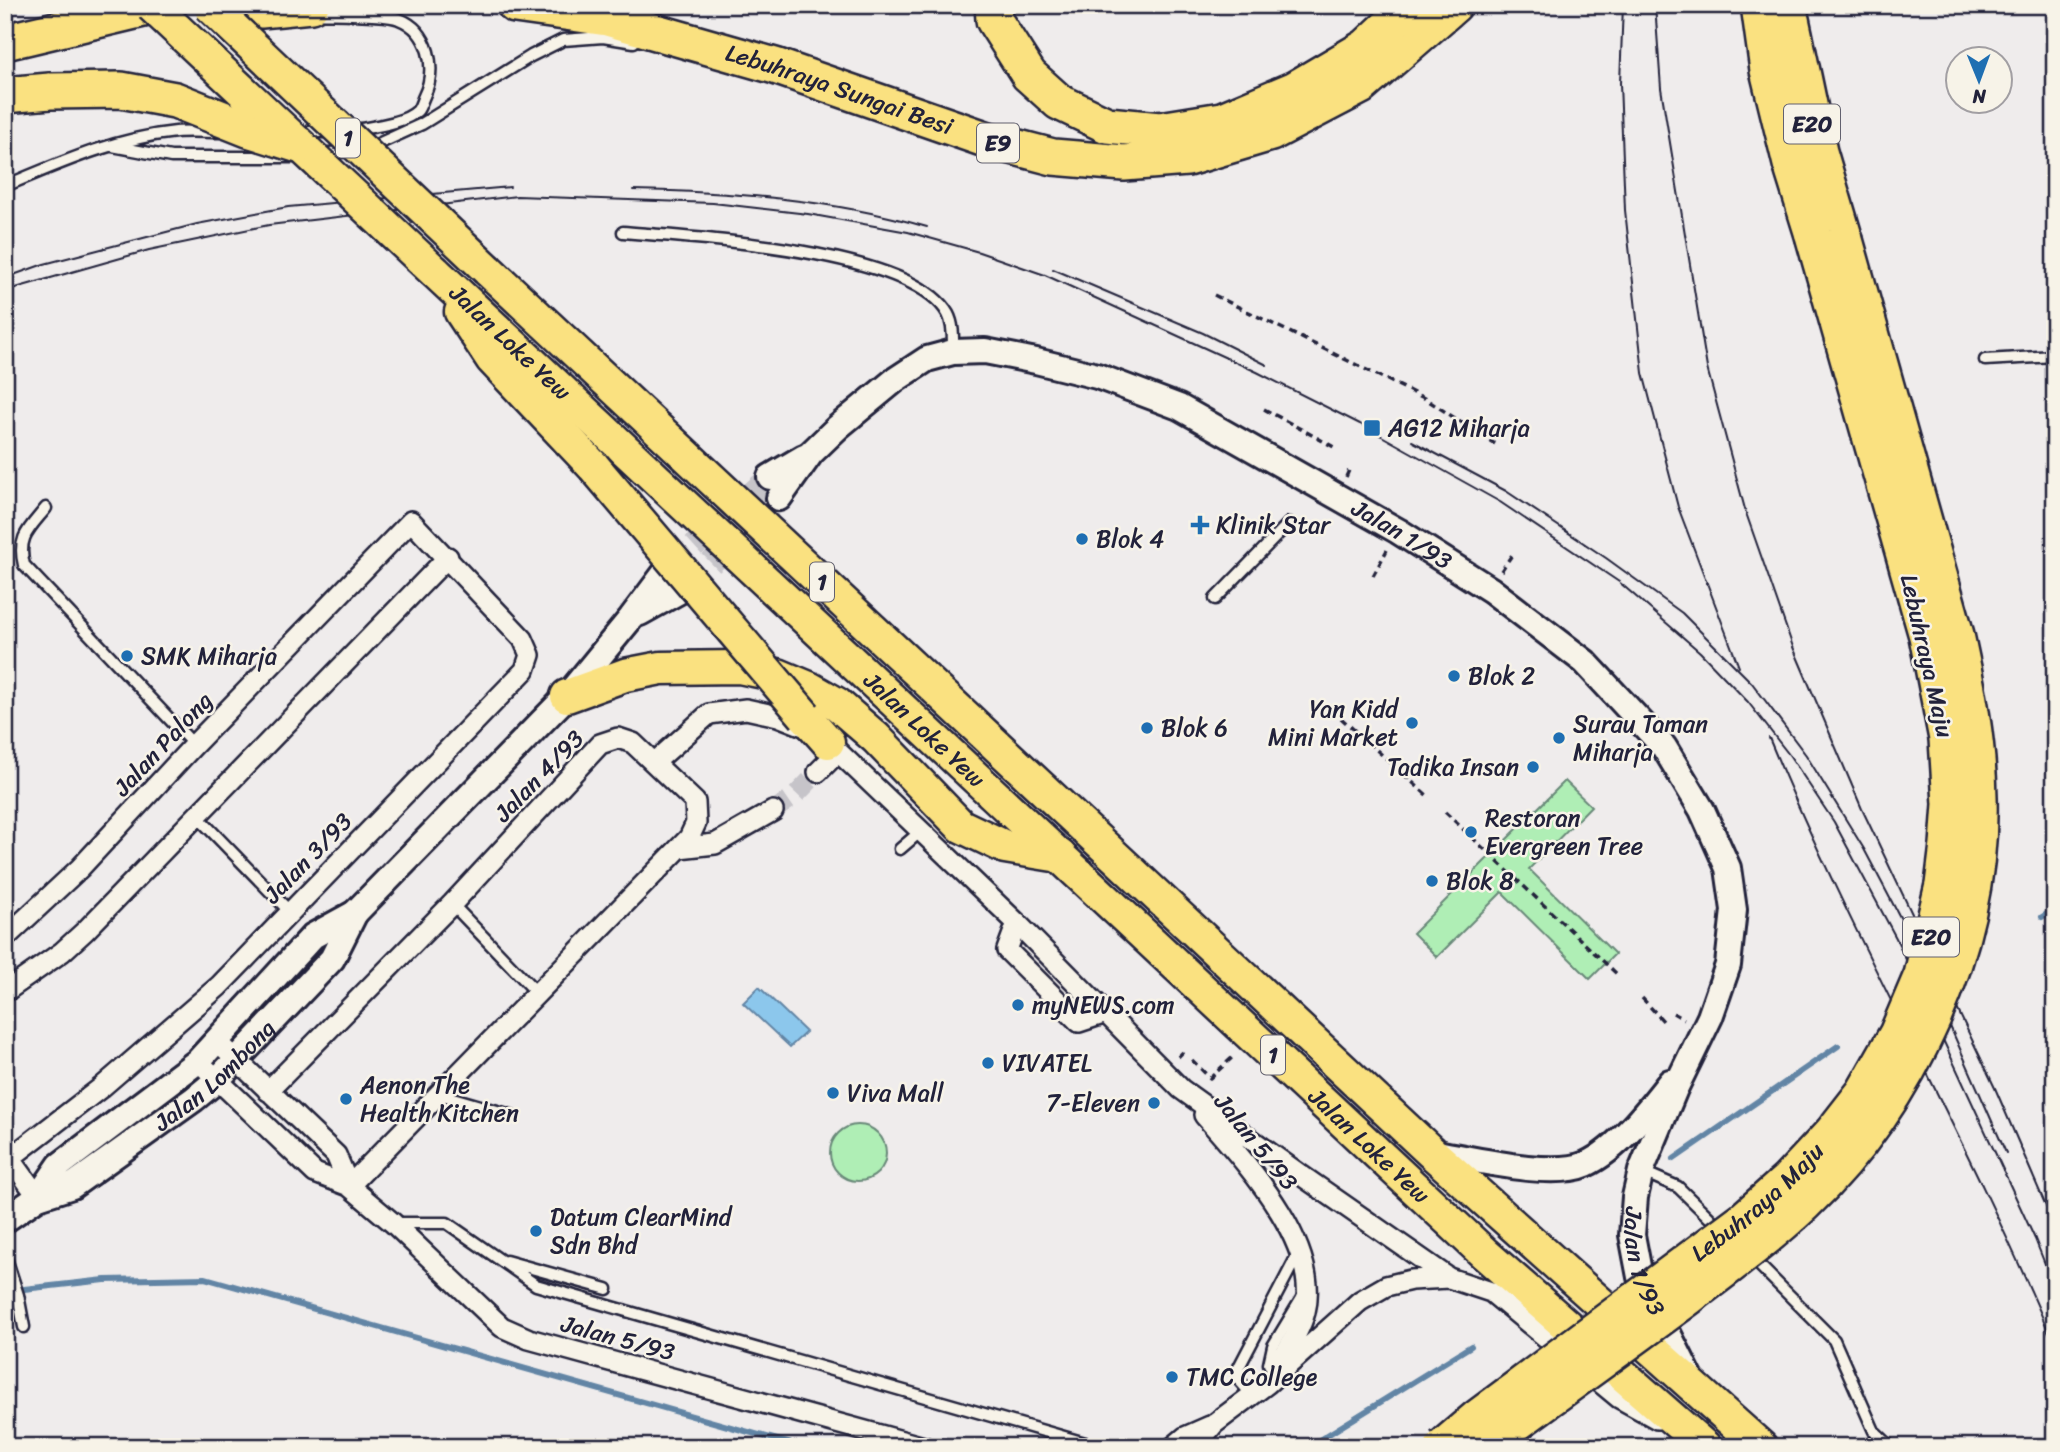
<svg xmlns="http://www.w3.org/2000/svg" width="2060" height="1452" font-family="Sriracha,sans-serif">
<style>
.green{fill:#afeeb5;stroke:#688878;stroke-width:2}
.water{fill:#8cc7ec;stroke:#6285a5;stroke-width:2}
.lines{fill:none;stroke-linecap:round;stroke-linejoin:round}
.stream{stroke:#6285a5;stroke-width:6}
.minor-tunnel{stroke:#c6c4c9;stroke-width:19;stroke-dasharray:19 10;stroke-linecap:butt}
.tertiary-tunnel{stroke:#c6c4c9;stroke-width:24;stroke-dasharray:24 12;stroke-linecap:butt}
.service-casing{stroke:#22223b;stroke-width:15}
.minor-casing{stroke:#22223b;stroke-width:24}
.tertiary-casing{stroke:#22223b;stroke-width:30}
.trunk-casing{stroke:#22223b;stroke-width:37}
.motorway-casing{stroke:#22223b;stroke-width:40}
.path{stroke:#22223b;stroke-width:3.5;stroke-dasharray:7 5;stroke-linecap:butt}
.service{stroke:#f7f3e8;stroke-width:10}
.minor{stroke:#f7f3e8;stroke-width:19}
.tertiary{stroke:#f7f3e8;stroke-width:24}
.trunk{stroke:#fae180;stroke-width:32}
.motorway{stroke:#fae180;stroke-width:35}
.tram{stroke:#22223b;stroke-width:2}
.trunk-bridge-casing{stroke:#22223b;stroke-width:37;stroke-linecap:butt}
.motorway-bridge-casing{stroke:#22223b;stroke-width:40;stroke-linecap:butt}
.trunk-bridge{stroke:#fae180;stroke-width:32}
.motorway-bridge{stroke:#fae180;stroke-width:35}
.poi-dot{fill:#1f6fb2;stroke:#f7f3e8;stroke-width:2.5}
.labels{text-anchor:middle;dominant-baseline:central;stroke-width:5;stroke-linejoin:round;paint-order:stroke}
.shield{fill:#f7f3e8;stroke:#62616f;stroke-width:2}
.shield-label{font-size:23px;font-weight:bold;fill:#22223b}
.street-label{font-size:24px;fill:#22223b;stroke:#f7f3e8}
.poi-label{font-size:24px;fill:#22223b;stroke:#f7f3e8;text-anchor:start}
</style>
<rect width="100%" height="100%" fill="#efecec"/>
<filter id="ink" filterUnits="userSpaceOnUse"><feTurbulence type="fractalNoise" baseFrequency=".0143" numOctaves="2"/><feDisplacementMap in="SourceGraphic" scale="14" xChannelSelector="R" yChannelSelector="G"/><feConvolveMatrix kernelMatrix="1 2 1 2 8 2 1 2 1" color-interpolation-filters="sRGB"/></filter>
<g filter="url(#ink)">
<!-- green -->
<path class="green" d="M1565,781L1591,806L1529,869L1615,954L1590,979L1502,892L1437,957L1413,933Z
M830 1153a28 28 0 1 1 56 0a28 28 0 1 1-56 0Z"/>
<!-- water -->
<path class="water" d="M759,987L806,1032L790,1047L743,1003Z"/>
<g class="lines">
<!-- stream -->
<path class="stream" d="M2042,917L2055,909
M1674,1159L1838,1046
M24,1289L105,1280L205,1278L802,1447
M1308,1447L1471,1346"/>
<!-- minor-tunnel -->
<path class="minor-tunnel" d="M773,811L796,795L818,772"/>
<!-- tertiary-tunnel -->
<path class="tertiary-tunnel" d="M667,570L770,477
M685,588L779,498"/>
<defs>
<path id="service" d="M313,13C330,14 386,13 399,19C430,31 437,69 424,96C422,100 420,108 417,111C404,124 368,127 350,131
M298,132H332
M112,146L171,157H293
M367,149L422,124L531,56L563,40L603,37L634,42
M318,154L352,151
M5,186C60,163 116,138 176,132C190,131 205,132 220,132
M623,232C693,238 912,249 948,314C954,325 953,340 953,351
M1985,360L2055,356
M46,508C29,529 17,537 24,565L194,745
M1215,599L1289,523
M197,816L290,912
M900,849L921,831
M452,904L538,994
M439,1094L511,1115
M1641,1171L1678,1187L1721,1229
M397,1223H447L536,1285L1099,1447
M5,1255L18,1295L24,1327
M1750,1256L1834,1340L1874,1431L1891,1447
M506,1261L607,1289
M1274,1371L1269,1364L1273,1346L1302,1298
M1252,1395L1238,1379L1239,1367L1299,1252"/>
<path id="minor" d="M655,762L709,714L746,709L778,716L806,727L828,742L1017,923L1181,1089L1298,1173L1449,1278
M818,772L838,752
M679,848L715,844L773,811
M1017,923L1007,950L1079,1022L1106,1013
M5,938L80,868L194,745L411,521L523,639L530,655L525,670L219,986L102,1087L5,1162
M5,992L62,952L85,931L448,557
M217,1041L336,1155L349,1186
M198,1061L315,1173L349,1186L393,1223L502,1327L529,1339L924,1447
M268,1091L452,904L600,744L618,738L633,743L695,802L696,823L689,838L349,1186
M1204,1115C1244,1161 1322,1244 1305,1312C1300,1331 1288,1348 1278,1365
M5,1151L38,1197
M1173,1447L1185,1437L1210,1426
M1195,1447L1214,1424L1267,1384L1360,1301L1386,1286L1411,1280L1449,1278L1491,1292L1619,1398L1657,1419"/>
<g id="tertiary">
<path d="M770,477L804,457"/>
<path id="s1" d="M779,498L811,453L838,427L895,380L927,359L953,352L985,351L1036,361L1097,376L1179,407L1398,531L1491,590L1585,662L1664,747L1702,810L1728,868L1734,910L1728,965L1710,1017L1675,1089L1641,1171L1635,1197L1632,1235L1640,1277L1692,1381"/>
<path d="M640,613L685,588"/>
<path d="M1431,1152C1469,1158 1552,1179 1586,1164C1617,1150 1649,1109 1670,1082"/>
<path d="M38,1197L60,1165L198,1061L313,936L355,913L567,696L631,618L667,570"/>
<path id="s2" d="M5,1220L38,1197L72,1186L194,1099L217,1080L332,959L355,913"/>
</g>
<g id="trunk">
<path d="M488,270L1431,1152L1761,1447"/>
<path id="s3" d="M435,272L1485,1254L1705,1447"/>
<path d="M461,312L492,359L594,467"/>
<path d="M567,696L625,675L661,668L739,667L778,675L809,688L837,704L876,738L961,826L1005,847L1060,856"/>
<path d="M805,716L828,742"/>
</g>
<g id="motorway">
<path d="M225,5L261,10L311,5"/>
<path id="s4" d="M515,5L607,18L775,66L988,140L1053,157L1124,163L1187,158L1271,133L1361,86L1454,5"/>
<path d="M993,5L994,20L1029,75L1059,102L1107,125L1160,130L1222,120L1295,89L1366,47L1411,5"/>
<path d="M1759,5L1768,70L1791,164L1813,235"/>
<path d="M1788,5L1819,152L1845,240"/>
<path d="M5,42L160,5"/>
<path d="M5,95L50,91"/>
</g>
</defs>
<!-- service casing -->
<use href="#service" class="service-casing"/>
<!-- minor casing -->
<use href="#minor" class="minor-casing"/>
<!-- tertiary casing -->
<use href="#tertiary" class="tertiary-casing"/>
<!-- trunk casing -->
<use href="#trunk" class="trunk-casing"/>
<!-- motorway casing -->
<use href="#motorway" class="motorway-casing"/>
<!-- path -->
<path class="path" d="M1214,295L1424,398L1495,444
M1264,409L1334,447
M1346,477L1349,470
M1501,571L1514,552
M1373,576L1387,550
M1332,710L1430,798
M1445,812L1619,976
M1642,998L1665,1023
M1673,1013L1684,1019
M1178,1057L1184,1051
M1192,1060L1210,1078L1235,1055"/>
<!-- service -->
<use href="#service" class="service"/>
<!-- minor -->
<use href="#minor" class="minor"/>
<!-- tertiary -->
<use href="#tertiary" class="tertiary"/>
<!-- trunk -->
<use href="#trunk" class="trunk"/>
<!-- motorway -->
<use href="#motorway" class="motorway"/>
<!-- tram -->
<path class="tram" d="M1623,5L1620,83L1625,210L1643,373L1678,507L1739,667
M1655,5L1661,88L1707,368L1746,513L1793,647L1862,809L1995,1088L2055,1227
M633,190C731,192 832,199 927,227
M1053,269L1203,333L1267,365
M5,278L44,264L197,224L288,207L510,187
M5,291L149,250L269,225L517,196L713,203L808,214L908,232L979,252L1045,275L1257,372L1360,424L1500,502L1619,582L1700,652L1748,702L1790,756L1834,822L1896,938L2035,1239L2055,1289
M1412,441L1506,491L1606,558L1682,613L1752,683L1806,755L1864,849L1912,940L2006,1153
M1769,738C1855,946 1969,1140 2055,1347"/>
<defs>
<path id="trunk-bridge" d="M151,5L435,272
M209,5L488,270
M594,467L805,716"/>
<g id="motorway-bridge">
<path d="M50,91L121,90L175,100L248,129L299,145"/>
<path id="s5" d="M1443,1447L1477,1418L1744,1219L1788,1180L1832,1133L1864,1092L1897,1034L1922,975L1943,885L1948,845L1951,804L1947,739L1927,636L1813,235"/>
<path d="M1484,1447C1552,1396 1621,1348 1689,1297C1728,1267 1768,1238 1804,1204C1911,1102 1983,946 1979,797C1978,742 1968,689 1956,635L1845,240"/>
</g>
</defs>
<!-- trunk-bridge casing -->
<use href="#trunk-bridge" class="trunk-bridge-casing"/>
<!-- motorway-bridge casing -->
<use href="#motorway-bridge" class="motorway-bridge-casing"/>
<!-- trunk-bridge -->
<use href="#trunk-bridge" class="trunk-bridge"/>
<!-- motorway-bridge -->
<use href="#motorway-bridge" class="motorway-bridge"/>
</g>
</g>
<!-- markers -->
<g class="poi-dot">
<rect x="1363" y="419" width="18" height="18" rx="3.5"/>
<path d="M1196.5 514.5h7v7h7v7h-7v7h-7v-7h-7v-7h7z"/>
<circle cx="1082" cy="539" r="7"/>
<circle cx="127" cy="656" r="7"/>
<circle cx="1454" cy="676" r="7"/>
<circle cx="1412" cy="723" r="7"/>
<circle cx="1147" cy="728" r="7"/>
<circle cx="1559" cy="738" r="7"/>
<circle cx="1533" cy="767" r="7"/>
<circle cx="1471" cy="832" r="7"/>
<circle cx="1432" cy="881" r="7"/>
<circle cx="1018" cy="1005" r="7"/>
<circle cx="988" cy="1063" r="7"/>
<circle cx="833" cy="1093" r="7"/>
<circle cx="346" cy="1099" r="7"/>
<circle cx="1154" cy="1103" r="7"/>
<circle cx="536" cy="1231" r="7"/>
<circle cx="1172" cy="1377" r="7"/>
</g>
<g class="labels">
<!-- shield labels -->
<g class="shield">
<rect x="1784" y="104.5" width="56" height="39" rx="5"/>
<rect x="336" y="118.5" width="24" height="39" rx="5"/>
<rect x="977" y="123.5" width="42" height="39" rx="5"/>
<rect x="810" y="562.5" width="24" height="39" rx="5"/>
<rect x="1903" y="917.5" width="56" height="39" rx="5"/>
<rect x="1261" y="1035.5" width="24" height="39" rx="5"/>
</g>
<g class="shield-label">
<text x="1812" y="124">E20</text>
<text x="348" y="138">1</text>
<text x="998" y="143">E9</text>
<text x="822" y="582">1</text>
<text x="1931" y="937">E20</text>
<text x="1273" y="1055">1</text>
</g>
<!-- street labels -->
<g class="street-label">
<text stroke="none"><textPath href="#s4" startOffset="336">Lebuhraya Sungai Besi</textPath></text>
<text stroke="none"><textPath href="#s3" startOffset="103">Jalan Loke Yew</textPath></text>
<text stroke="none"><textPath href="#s1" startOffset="723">Jalan 1/93</textPath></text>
<text transform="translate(1927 656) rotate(77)">Lebuhraya Maju</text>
<text stroke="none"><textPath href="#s3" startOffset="670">Jalan Loke Yew</textPath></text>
<text transform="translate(163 744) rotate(-47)">Jalan Palong</text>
<text transform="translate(539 776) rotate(-46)">Jalan 4/93</text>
<text transform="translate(308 858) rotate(-46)">Jalan 3/93</text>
<text stroke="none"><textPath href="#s2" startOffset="257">Jalan Lombong</textPath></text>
<text transform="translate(1256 1142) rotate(51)">Jalan 5/93</text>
<text stroke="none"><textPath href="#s3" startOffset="1279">Jalan Loke Yew</textPath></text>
<text stroke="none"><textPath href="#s5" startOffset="399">Lebuhraya Maju</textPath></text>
<text stroke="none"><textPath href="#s1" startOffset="1614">Jalan 1/93</textPath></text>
<text transform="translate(618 1338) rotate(15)">Jalan 5/93</text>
</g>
<!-- poi labels -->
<g class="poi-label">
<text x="1388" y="428">AG12 Miharja</text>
<text x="1216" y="525">Klinik Star</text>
<text x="1096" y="539">Blok 4</text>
<text x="141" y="656">SMK Miharja</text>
<text x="1468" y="676">Blok 2</text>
<text x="1398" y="709" text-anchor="end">Yan Kidd<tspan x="1398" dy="28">Mini Market</tspan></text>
<text x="1573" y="724">Surau Taman<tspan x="1573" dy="28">Miharja</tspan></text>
<text x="1161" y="728">Blok 6</text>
<text x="1519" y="767" text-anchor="end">Tadika Insan</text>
<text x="1485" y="818">Restoran<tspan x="1485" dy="28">Evergreen Tree</tspan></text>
<text x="1446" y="881">Blok 8</text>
<text x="1032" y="1005">myNEWS.com</text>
<text x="1002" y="1063">VIVATEL</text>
<text x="360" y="1085">Aenon The<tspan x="360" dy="28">Health Kitchen</tspan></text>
<text x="847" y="1093">Viva Mall</text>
<text x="1140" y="1103" text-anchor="end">7-Eleven</text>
<text x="550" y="1217">Datum ClearMind<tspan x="550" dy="28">Sdn Bhd</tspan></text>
<text x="1186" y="1377">TMC College</text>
</g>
</g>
<!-- margin -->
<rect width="2060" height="1452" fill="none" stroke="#f7f3e8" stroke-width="28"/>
<rect x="14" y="14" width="2032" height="1424" fill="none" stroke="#22223b" stroke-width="2.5" filter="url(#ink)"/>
<!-- north arrow -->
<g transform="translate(1979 80) rotate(179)"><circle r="33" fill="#f7f3e8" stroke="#a29fa3" stroke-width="2"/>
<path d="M0-5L12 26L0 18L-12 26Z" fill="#1f6fb2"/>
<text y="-10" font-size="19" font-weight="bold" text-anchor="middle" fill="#22223b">N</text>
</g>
</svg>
